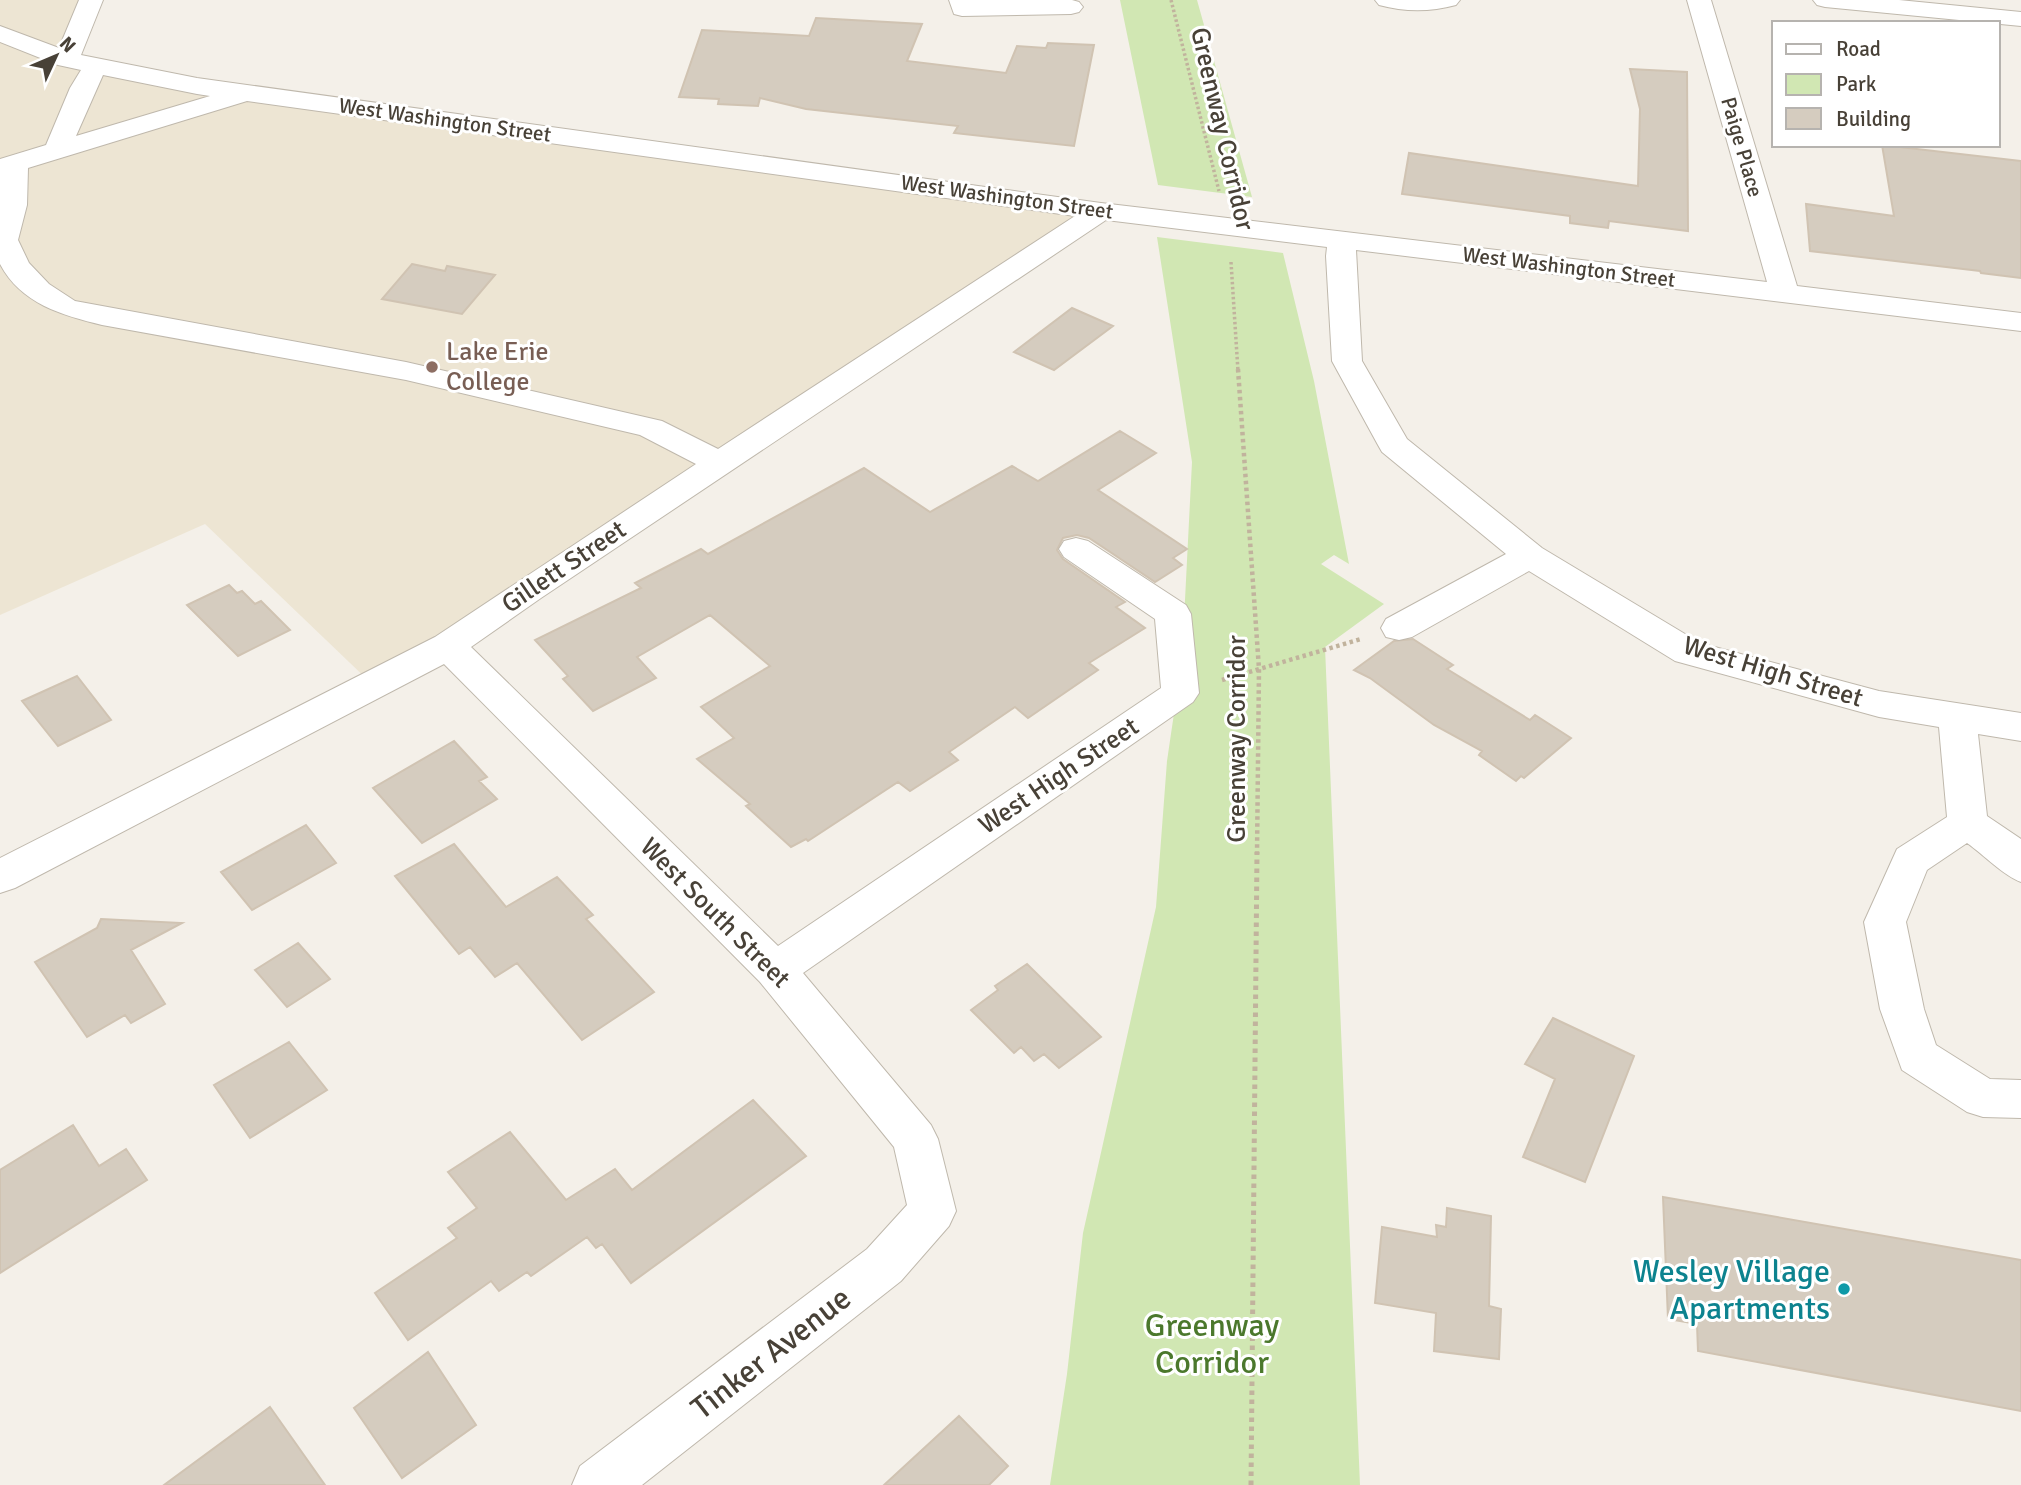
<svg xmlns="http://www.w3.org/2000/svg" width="2021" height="1485" font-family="Signika,sans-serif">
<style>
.education{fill:#ede5d3}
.green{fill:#d1e7b3}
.building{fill:#d5ccbf;stroke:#d0c3b2;stroke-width:2}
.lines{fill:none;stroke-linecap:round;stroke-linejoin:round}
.minor-casing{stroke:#bfb8ac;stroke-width:2}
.path-far2{stroke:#c1b39d;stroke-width:3.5;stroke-dasharray:2.5 2.5;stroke-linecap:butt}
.path-far1{stroke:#c1b39d;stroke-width:4.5;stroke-dasharray:3.5 3.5;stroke-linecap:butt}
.path{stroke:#c1b39d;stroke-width:5;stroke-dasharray:4.5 4.5;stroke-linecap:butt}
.minor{fill:#fff;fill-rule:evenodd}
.education-dot{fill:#8d6e63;stroke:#fff;stroke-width:2.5}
.culture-dot{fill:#0f9aa8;stroke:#fff;stroke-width:2.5}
.labels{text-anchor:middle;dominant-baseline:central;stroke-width:6;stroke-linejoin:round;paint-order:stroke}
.far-street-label{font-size:21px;fill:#484137;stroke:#fff}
.street-label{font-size:26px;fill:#484137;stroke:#fff}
.education-label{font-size:26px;fill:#785e54;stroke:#fff;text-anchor:start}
.near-culture-label{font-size:32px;fill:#0d838f;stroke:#fff;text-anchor:end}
.near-park-label{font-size:32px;fill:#4b782c;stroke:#fff}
.near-street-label{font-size:32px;fill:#484137;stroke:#fff}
</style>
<rect width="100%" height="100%" fill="#f4f0e9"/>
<!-- education -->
<path class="education" d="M0,0H91L67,60L1101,211L373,685L205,524L0,615Z"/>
<!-- green -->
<path class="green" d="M1120,0H1197L1252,197L1158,185Z
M1157,237L1283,253L1314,381L1349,564L1334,555L1321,564L1384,604L1325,647L1360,1485H1050L1067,1374L1083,1233L1156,907L1167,761L1182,659L1192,462Z"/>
<!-- building -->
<path class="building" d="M816,18L922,24L907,61L1006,73L1017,46L1046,48L1048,43L1094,45L1074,146L954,133L958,126L806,109L760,98L758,106L718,104L719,99L679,97L702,30L809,36Z
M1630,69L1687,72L1688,231L1609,221L1608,228L1570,223V216L1402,194L1409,153L1638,186L1640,109Z
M1882,145L2021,161V278L1981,273L1980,271L1810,251L1806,204L1894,216Z
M412,264L445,271L447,266L495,275L462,314L382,299Z
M1072,308L1113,326L1054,370L1014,352Z
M1120,431L1156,453L1098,490L1187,549L1173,558L1182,565L1155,582L1089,538L1077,535L1063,538L1057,550L1063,559L1125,602L1116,607L1145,628L1089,663L1098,670L1028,718L1015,707L949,752L958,760L910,791L898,782L808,841L806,839L791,847L746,806L750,804L697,759L734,738L701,707L770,666L710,615L637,657L656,678L593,711L563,679L568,676L535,640L641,588L635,583L701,549L708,554L864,468L930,512L1012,466L1038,481Z
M229,585L237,593L242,591L255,604L261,601L290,630L238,656L187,605Z
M1413,639L1453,665L1447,669L1530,720L1535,715L1571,738L1524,778L1521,776L1516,781L1479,755L1482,751L1434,725L1370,678L1354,670L1394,641Z
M77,676L111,720L58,746L22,701Z
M454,741L487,777L479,781L497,799L422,843L373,788Z
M306,825L336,863L252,910L221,872Z
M454,844L506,907L557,877L593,915L586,919L654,992L582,1040L517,963L495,977L470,947L459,954L395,876Z
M101,919L182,923L131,950L165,1004L131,1023L125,1015L87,1037L35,962L97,928Z
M298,943L330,979L287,1007L255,970Z
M1027,964L1101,1037L1059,1068L1044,1054L1034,1061L1021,1047L1014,1053L971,1010L998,990L995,986Z
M1553,1018L1634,1056L1585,1182L1523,1157L1555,1079L1525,1064Z
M289,1042L327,1090L250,1138L214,1085Z
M753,1100L806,1156L631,1283L602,1244L596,1248L587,1237L531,1276L527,1272L499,1291L491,1281L408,1340L375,1293L457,1238L448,1228L477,1208L448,1172L510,1132L566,1200L615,1169L632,1190Z
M73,1125L99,1166L126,1149L147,1180L0,1273V1170Z
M1663,1197L2021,1260V1411L1698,1351L1697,1324L1668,1319Z
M1447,1208L1491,1216L1489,1306L1501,1309L1499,1359L1434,1351L1436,1313L1375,1303L1382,1227L1437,1237L1436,1225L1446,1227Z
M428,1352L476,1425L402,1478L354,1408Z
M270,1407L325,1485H164Z
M959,1416L1008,1466L989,1485H884Z"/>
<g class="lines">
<defs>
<path id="minor" d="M79,0H103L81,55L197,78L1101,203L1767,282L1687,0H1711L1797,286L2021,313V331L1356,250L1362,361L1407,439L1542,548L1700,643L1879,691L2021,713V741L1978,734L1987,816L2021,839V882C2004,876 1984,855 1967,843L1927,870L1906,922L1924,1009L1936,1045L1990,1079L2021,1080V1118L1983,1117L1967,1112L1902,1070L1880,1009L1864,922L1897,849L1947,817L1939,727L1879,717L1675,661L1529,571L1412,637L1399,640L1386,637L1381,628L1386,619L1506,554L1382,452L1378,445L1332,361L1326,256L1327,247L1106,220L541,598L471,647L778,946L1161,688L1155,619L1064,557L1059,549L1064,541L1076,538L1088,541L1186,605L1191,614L1199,693L1193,702L803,973L931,1125L938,1139L956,1211L949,1226L901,1281L642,1485H572L580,1466L867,1249L907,1205L894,1147L760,982L444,664L15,888L0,893V858L435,637L696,464L640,435L406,380L102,325C62,315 21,304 0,264V159L46,145L70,88L81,70L58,65L0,42V26L59,48ZM103,75L197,94L210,96L76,136ZM247,101L1075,216L718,449L662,421L406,362L75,301L49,284L29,263L18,240L27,205L28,168Z
M949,0H1072L1079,2L1083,7L1079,12L1071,14L962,16L954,14Z
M1375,0H1460L1456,5C1430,12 1405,12 1379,5Z
M1813,0H1899L2021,12V26L1825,7L1817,5Z"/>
</defs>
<!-- minor casing -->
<use href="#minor" class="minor-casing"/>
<!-- path-far2 -->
<path class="path-far2" d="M1171,0L1219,191
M1231,262L1238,371"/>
<!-- path-far1 -->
<path class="path-far1" d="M1238,369L1259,669L1257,854
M1222,680L1361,639"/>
<!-- path -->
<path class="path" d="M1251,1485L1257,852"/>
<!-- minor -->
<use href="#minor" class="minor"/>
</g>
<!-- markers -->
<circle class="education-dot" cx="432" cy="367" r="7"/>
<circle class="culture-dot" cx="1844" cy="1289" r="7"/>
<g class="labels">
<!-- far-street labels -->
<g class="far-street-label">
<text transform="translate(445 120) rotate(8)">West Washington Street</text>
<text transform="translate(1742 147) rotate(74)">Paige Place</text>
<text transform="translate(1007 197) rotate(8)">West Washington Street</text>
<text transform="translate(1569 267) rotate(7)">West Washington Street</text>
</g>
<!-- street labels -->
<g class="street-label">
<text transform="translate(1222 129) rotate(77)">Greenway Corridor</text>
<text transform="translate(564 567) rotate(-34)">Gillett Street</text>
<text transform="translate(1773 672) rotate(17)">West High Street</text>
<text transform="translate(1237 739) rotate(-90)">Greenway Corridor</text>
<text transform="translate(1059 776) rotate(-34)">West High Street</text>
<text transform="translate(715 913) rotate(45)">West South Street</text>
</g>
<!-- education labels -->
<g class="education-label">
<text x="446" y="352">Lake Erie<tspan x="446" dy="30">College</tspan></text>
</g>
<!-- near-culture labels -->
<g class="near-culture-label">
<text x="1830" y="1271">Wesley Village<tspan x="1830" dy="37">Apartments</tspan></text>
</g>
<!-- near-park labels -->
<g class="near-park-label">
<text x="1212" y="1325">Greenway<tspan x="1212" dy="37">Corridor</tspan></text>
</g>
<!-- near-street labels -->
<g class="near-street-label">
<text transform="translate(771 1353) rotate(-38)">Tinker Avenue</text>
</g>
</g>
<!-- legend -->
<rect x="1772" y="21" width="228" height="126" fill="#ffffff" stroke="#b6b3af" stroke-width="2"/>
<rect x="1786" y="44" width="35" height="10" fill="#ffffff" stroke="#b6b3af" stroke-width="2"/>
<text x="1836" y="56" font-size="21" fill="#484137">Road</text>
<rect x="1786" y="74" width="35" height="21" fill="#d1e7b3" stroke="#b6b3af" stroke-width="2"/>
<text x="1836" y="91" font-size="21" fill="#484137">Park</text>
<rect x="1786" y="108" width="35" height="21" fill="#d5ccbf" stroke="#b6b3af" stroke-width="2"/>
<text x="1836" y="126" font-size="21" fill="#484137">Building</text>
<!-- north arrow -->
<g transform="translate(56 56) rotate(46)" stroke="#ffffff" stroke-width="5" paint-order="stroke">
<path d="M0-5L12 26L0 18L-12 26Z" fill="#484137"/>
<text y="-10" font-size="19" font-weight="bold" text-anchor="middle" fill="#484137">N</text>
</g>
</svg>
